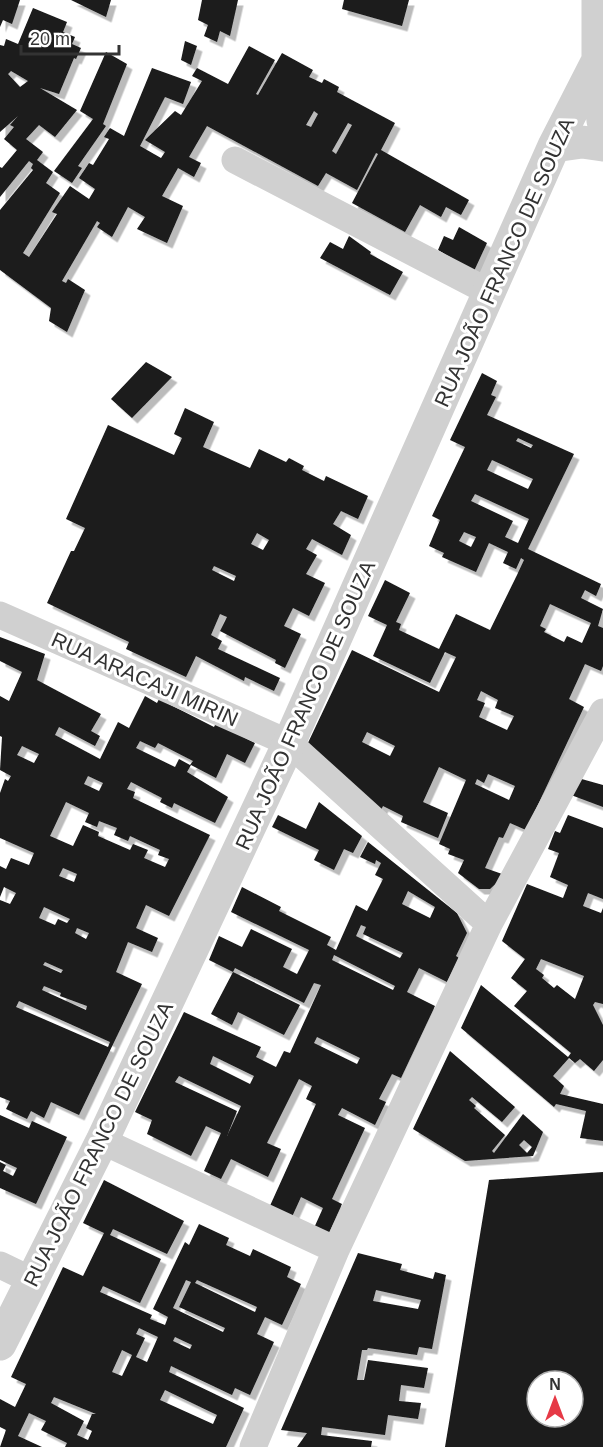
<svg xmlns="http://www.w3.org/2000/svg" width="603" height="1447" font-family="Helvetica,sans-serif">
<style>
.building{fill:#1a1a1a;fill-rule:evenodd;filter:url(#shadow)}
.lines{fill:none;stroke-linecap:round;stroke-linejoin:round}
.minor{stroke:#d0d0d0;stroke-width:27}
.tertiary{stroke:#d0d0d0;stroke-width:33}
.labels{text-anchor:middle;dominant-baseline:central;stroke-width:6;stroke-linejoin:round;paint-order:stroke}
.street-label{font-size:21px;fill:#333;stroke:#fff}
</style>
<defs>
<filter id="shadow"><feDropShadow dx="5.5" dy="5.5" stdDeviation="0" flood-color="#0004"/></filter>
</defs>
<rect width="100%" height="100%" fill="#fff"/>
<!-- building -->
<path class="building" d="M0,0H20L12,24L3,20L0,27Z
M71,0H111L106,17Z
M202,0H238L230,36L220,31L217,42L204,36L208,25L198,20Z
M344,0H409L402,26L342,9Z
M33,8L67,22L63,32L75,37L72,44L81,48L76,59L74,58L59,94L40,88L77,110L55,137L39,125L26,139L43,152L37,160L53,172L46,183L60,193L23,253L29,257L57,214L52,212L70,186L89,199L95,189L79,178L89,163L93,165L109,139L104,137L110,128L124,136L152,68L191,82L183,104L165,97L140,146L161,158L165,152L145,140L175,111L181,115L202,81L192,76L197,68L228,84L249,46L275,60L256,94L258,95L282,53L313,70L309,77L322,83L324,79L339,87L337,92L395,123L381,150L469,200L461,215L446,207L441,217L420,205L405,232L352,203L378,154L376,153L357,190L326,173L318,186L207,126L189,157L201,163L194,177L178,168L162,196L183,206L167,243L137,229L145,217L128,207L112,237L97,227L100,223L97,221L62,281L66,283L68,279L85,290L67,332L49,321L51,308L0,270V210L33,170L31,168L33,164L29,161L0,197V167L2,168L17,150L4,139L14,127L10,125L18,116L0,132V45L4,46L6,39L18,44ZM11,71L28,81L20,87L8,74ZM314,111L318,114L311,127L306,125ZM348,123L352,125L336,154L332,151Z
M185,41L197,46L191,65L181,60Z
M106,52L127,64L103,124L106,126L78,166L82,168L72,183L54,171L93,119L80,111Z
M459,227L487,243L474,271L438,250L444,236L453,240Z
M349,236L371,252L370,254L403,272L390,295L320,258L330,242L343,249Z
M146,362L172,377L132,418L111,399Z
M482,373L497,381L491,395L496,397L487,415L574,454L528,549L601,584L596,596L585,590L581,598L603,609L598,626L603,628V666L601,671L585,664L569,699L584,707L526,830L510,823L503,838L499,837L485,868L505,875L490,889H479L458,873L464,860L448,854L450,849L439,844L466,780L439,767L423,802L448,813L438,838L401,822L403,816L383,806L381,810L306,747L352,650L439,692L456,657L445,652L430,683L373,656L387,625L368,616L385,580L410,593L396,622L401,624L399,630L439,649L456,614L490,630L517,575L524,560L521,558L516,569L503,563L508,552L489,543L476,572L442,557L444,553L429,546L440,520L432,516L465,447L450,440ZM518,438L533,445L531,448L516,441ZM492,460L533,479L528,489L487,470ZM475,494L529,519L518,543L505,537L513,521L471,501ZM464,532L476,537L471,547L459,541ZM550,604L591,623L582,643L567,636L564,642L544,632L546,629L540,626ZM481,691L498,700L495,708L514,716L507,730L479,717L485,703L477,700ZM367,732L395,746L390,756L362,742ZM488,774L515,786L509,800L475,784L477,779L484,783Z
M185,408L214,422L203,447L250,468L259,449L286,462L289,458L304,466L302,470L324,481L326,476L368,496L358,519L341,511L333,524L351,535L342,555L312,539L306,549L317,555L306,574L325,583L309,616L293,608L284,626L301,634L285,668L275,663L276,660L220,631L227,617L220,614L211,635L222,641L218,649L280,678L274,691L245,677L244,681L196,656L186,677L126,649L129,642L47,603L71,551H74L85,528L66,519L108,425L174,455L182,438L174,434ZM257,533L269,540L263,550L251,544ZM214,566L236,576L234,581L212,570Z
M0,637L45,654L37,680L101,714L91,731L100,736L95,746L59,727L55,735L100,759L118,722L129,728L145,696L157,703L159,699L214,727L216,723L255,743L245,763L227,754L216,778L191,765L187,772L228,797L215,823L174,803L172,808L160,802L162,798L131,782L127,789L135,792L133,798L210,835L169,916L146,905L136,928L158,938L152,952L128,942L116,972L142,984L79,1115L51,1102L44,1118L31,1111L27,1119L6,1109L10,1101L0,1097V900L10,904L16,893L4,887L0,897V866L6,869L11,858L29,865L34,853L0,838V793L5,779L8,781L11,776L0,770L2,737L0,736V696L9,701L22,672L0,661ZM140,741L155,748L158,743L193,761L190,765L179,759L175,767L136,748ZM22,746L39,754L34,763L17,755ZM88,776L103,783L99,791L84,784ZM66,802L89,813L85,822L97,827L99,821L117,828L114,835L128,841L130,836L160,850L158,855L169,859L165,867L144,858L148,850L133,844L130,850L98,836L99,832L83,825L73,846L50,836ZM63,868L77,874L74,882L59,876ZM44,907L70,919L67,923L58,919L55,925L39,918ZM77,928L89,933L86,939L75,933ZM45,962L63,970L61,973L43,965ZM44,986L61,993L60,996L87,1006L86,1010L42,990ZM19,1001L110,1042L108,1047L16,1007Z
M578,778L603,785V807L571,795Z
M319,802L362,836L353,853L344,849L334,870L314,860L319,850L272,827L278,815L306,829Z
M568,815L603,828V899L588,893L583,906L601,913L603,908V1004L595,1002L593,1005L603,1025V1060L594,1071L580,1059L575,1063L569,1058L553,1076L564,1086L560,1094L603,1104V1141L580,1138L586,1111L556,1104L554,1107L461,1028L481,985L568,1057L571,1053L514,1006L527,991L511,978L525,959L502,941L527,884L563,898L568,885L550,877L559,853L548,849L555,831L560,833ZM541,959L584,976L575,999L557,985L554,988L542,978L544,975L536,969Z
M368,842L457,913L467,933L456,956L459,958L447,982L419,968L407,992L435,1006L401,1078L392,1074L379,1099L386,1102L375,1125L342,1108L338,1115L365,1128L332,1199L342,1204L328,1235L314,1228L323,1208L301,1197L291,1219L269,1208L316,1104L306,1099L312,1086L299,1079L267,1143L281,1149L268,1177L231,1159L221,1179L204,1171L221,1133L206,1126L191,1156L147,1134L152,1120L135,1112L184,1012L261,1047L256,1057L276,1067L284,1051L290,1053L321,985L314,983L304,1003L235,968L233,972L300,1005L284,1035L238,1012L232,1025L211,1014L233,972L209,960L219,936L242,947L251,929L292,949L283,967L297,974L309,950L231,912L242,887L281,907L279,911L331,937L327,945L336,950L356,905L367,911L383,879L375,875L381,863L376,860L375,864L360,857ZM408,891L435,907L430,918L402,904ZM361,925L366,927L363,934L403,953L400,958L356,936ZM334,955L395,986L393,990L332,960ZM317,1037L360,1058L357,1064L314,1043ZM213,1056L254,1076L250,1084L210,1064ZM179,1076L241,1106L227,1136L237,1111L175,1082Z
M450,1051L515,1107L502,1122L472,1097L469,1100L476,1106L474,1108L505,1135L492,1151L494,1153L523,1114L543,1132L533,1156L465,1161L413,1129ZM524,1140L532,1147L527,1153L519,1145Z
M0,1115L29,1128L32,1121L67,1137L36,1204L0,1188V1162L6,1165L3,1171L13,1176L17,1168L0,1160Z
M603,1172V1447H445L489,1180ZM537,1381H573V1417H537Z
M104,1180L184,1221L167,1254L113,1229L110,1235L161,1259L140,1303L103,1286L100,1292L152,1315L150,1319L165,1325L168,1317L153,1309L185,1242L189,1245L199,1224L229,1238L226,1245L250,1256L253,1249L291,1267L287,1277L301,1284L282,1325L265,1317L257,1334L274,1342L250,1395L235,1388L232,1395L171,1366L169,1372L244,1408L226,1447H65L67,1443L41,1430L46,1421L29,1413L18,1436L42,1447H0L6,1430L0,1427V1399L15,1407L26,1384L11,1377L63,1267L83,1276L104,1233L83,1223ZM186,1280L191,1282L179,1307L225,1328L223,1332L173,1308ZM197,1280L257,1307L255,1312L195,1283ZM139,1328L158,1337L147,1362L136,1357L145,1338L136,1334ZM175,1337L192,1345L190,1349L173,1341ZM122,1350L132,1355L122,1376L112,1372ZM165,1390L217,1415L213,1424L160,1400ZM54,1397L96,1414H92L86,1428L92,1431L88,1440L77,1435L84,1421L51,1403Z
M358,1253L402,1264L400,1270L433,1279L435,1272L446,1275L432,1349L419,1347L417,1355L368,1348L367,1350H362L357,1380H364L368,1360L428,1368L424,1388L401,1385L399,1401L421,1403L418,1419L388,1415L385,1435L322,1427L321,1435L372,1441L371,1447H297L307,1433L281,1430ZM376,1290L421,1300L418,1309L373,1301Z"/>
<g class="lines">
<!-- minor -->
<path class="minor" d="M235,160L489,292
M0,615L289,743L489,924
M102,1141L336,1250
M0,1265L31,1280
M253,1447L336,1250L489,924L603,712"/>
<!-- tertiary -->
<path class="tertiary" d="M598,0V60L603,121
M554,146L582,142L603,145
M0,1344L102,1141L289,743L554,146L598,60"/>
</g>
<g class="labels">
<!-- street labels -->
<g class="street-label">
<text transform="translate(504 262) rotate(-66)">RUA JOÃO FRANCO DE SOUZA</text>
<text transform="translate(145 679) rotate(24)">RUA ARACAJI MIRIN</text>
<text transform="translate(305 705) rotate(-66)">RUA JOÃO FRANCO DE SOUZA</text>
<text transform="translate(98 1144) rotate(-64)">RUA JOÃO FRANCO DE SOUZA</text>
</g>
</g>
<!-- north arrow -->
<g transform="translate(555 1399)"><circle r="28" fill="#ffffff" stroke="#adadad" stroke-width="1.5"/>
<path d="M0-4.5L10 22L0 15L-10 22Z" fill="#e63946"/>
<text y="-9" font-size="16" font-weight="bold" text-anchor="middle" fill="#333333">N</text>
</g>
<!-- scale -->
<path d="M21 45v9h98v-9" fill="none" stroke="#333333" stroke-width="3"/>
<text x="30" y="45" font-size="18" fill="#333333" stroke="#ffffff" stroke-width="4.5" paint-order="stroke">20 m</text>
</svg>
